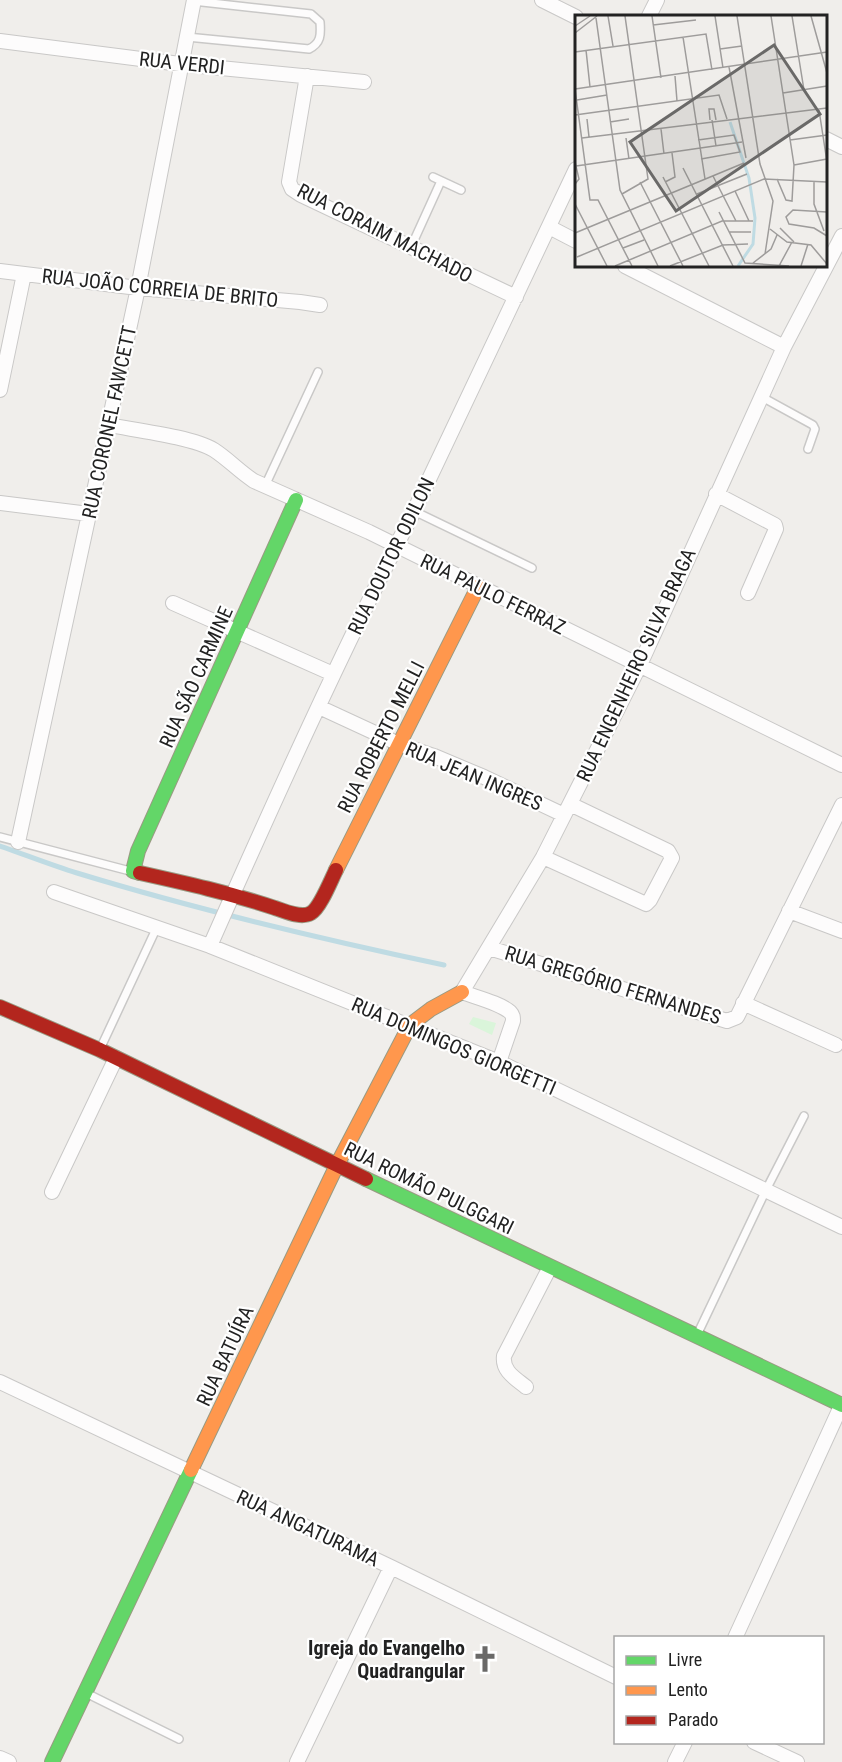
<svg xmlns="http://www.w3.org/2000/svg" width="842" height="1762" font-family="'Roboto Condensed',sans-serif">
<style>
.park{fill:#daf5da}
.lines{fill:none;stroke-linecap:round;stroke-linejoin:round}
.stream{stroke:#bfdbe3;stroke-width:5}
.lane-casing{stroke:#c9c8c7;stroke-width:10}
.street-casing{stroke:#c9c8c7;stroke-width:16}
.fast-casing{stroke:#999a82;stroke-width:16}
.slow-casing{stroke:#999a82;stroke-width:16}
.jam-casing{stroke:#999a82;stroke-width:16}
.lane{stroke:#fdfcfc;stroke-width:7}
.street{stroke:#fdfcfc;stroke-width:14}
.fast{stroke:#63d668;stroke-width:14}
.slow{stroke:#ff974d;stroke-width:14}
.jam{stroke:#b3261e;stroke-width:14}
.labels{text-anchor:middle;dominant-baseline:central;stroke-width:4.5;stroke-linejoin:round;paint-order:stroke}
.street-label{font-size:20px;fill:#222;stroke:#fff}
.poi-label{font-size:20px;font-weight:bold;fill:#222;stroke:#fff;text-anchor:end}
.inset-river{fill:none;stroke:#bfdbe3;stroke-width:3}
.inset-road{fill:none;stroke:#9e9c9b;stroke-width:1.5}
.view{fill:#6a6968;fill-opacity:0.15;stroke:#6a6968;stroke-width:3}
.inset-edge{fill:none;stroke:#222;stroke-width:3}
</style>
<rect width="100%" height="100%" fill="#f0eeeb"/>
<!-- park -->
<path class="park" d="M473,1017L496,1023L492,1035L469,1024Z"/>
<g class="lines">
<!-- stream -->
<path class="stream" d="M0,846C26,855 51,865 77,873C198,910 321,939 444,965"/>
<defs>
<path id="lane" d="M187,37L309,49C321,43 321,35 320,22L311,14L193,1
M433,177L461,190
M411,247L441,181
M760,396L813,425L815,429L808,449
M265,486L318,372
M414,511L532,568
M0,837L130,871
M101,1047L157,927
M697,1335L766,1190L804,1116
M88,1694L179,1739"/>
<path id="street" d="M542,0L576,17
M649,16L657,0
M0,41L180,64L364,82
M307,76L289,182L292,189L301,195L516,297
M826,139L842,147
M549,227L576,241
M625,266L784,347
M0,271L138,288L300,302L320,305
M0,390L24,274
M109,425C134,430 193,437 214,450C228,459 240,472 254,481L369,532L842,765
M716,494L775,525L776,529L748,593
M0,503L89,514
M173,603L333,674
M319,707L399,744L434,756L484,777L564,815
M18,842L138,288L194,0
M543,857L646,904L650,900L672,858L668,851L570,804
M54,892L210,946L499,1062L842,1227
M789,911L842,931
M210,946C275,799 341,653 414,511L576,169
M489,948L727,1021L737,1017L842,805
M743,1003L836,1045
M499,1062L513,1021C513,1017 513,1015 510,1012C500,1003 475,997 462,992L543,857L639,667L784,347L842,236
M52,1192L116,1058
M0,1382L391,1567L616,1677
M526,1387C515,1378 502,1371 504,1356L550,1267
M735,1638L842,1404
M754,1742L797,1762
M0,1758L9,1762
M297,1762L391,1567
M675,1762L685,1742"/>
<path id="fast" d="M140,873L133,871L138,851L296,500
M366,1179L842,1405
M52,1762L191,1470"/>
<path id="slow" d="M336,870L478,587
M191,1470L337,1165L410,1025L431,1009L462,992"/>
<path id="jam" d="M140,873C185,883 230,893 275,908C285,911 301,919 311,913C320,908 331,880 336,870
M0,1007L100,1050L366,1179"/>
</defs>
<!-- lane casing -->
<use href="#lane" class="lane-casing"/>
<!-- street casing -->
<use href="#street" class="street-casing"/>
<!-- fast casing -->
<use href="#fast" class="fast-casing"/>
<!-- slow casing -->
<use href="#slow" class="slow-casing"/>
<!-- jam casing -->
<use href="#jam" class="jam-casing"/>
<!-- lane -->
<use href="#lane" class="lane"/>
<!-- street -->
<use href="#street" class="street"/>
<!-- fast -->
<use href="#fast" class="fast"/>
<!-- slow -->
<use href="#slow" class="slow"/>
<!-- jam -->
<use href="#jam" class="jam"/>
</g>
<!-- icons -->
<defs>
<symbol id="church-bare" viewBox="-9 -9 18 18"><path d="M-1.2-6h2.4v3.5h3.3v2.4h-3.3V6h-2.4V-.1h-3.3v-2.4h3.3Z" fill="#6a6968" stroke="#fff" stroke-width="2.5" paint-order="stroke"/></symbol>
</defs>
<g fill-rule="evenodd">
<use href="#church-bare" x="466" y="1640" width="38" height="38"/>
</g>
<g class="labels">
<!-- street labels -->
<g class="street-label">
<text transform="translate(182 63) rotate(6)">RUA VERDI</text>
<text transform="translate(385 233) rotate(27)">RUA CORAIM MACHADO</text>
<text transform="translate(160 288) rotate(6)">RUA JOÃO CORREIA DE BRITO</text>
<text transform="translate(109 422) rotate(-78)">RUA CORONEL FAWCETT</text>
<text transform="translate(391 556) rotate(-64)">RUA DOUTOR ODILON</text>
<text transform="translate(493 594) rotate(26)">RUA PAULO FERRAZ</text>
<text transform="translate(636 665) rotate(-65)">RUA ENGENHEIRO SILVA BRAGA</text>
<text transform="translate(196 677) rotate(-66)">RUA SÃO CARMINE</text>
<text transform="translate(381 737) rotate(-63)">RUA ROBERTO MELLI</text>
<text transform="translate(474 776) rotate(23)">RUA JEAN INGRES</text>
<text transform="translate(613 985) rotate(17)">RUA GREGÓRIO FERNANDES</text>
<text transform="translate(454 1046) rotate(23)">RUA DOMINGOS GIORGETTI</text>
<text transform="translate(429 1188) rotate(26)">RUA ROMÃO PULGGARI</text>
<text transform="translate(225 1356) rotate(-65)">RUA BATUÍRA</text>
<text transform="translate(308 1528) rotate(25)">RUA ANGATURAMA</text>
</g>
<!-- poi labels -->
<g class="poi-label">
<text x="465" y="1648">Igreja do Evangelho<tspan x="465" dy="23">Quadrangular</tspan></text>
</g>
</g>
<!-- overview -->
<g transform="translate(575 15)">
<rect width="252" height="252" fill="#f0eeeb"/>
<path class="inset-river" d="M155,107L174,163L180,203L178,229L163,251"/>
<path class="inset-road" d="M33,1L38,31M77,1L86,63M140,1L148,53M162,1L185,149L198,186L190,239M196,1L219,150L217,186L211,185L202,164M217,1L229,75M236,1L252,58M21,3L45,175L83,251M78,10L121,5M0,11L15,1M0,18L22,1M108,22L130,164M145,34L167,31M11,35L15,72M0,37L131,19L137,55M154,52L171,143M100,61L102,86M0,74L252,37M0,74L15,185H23L57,251M208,78L252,71M2,85L32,80M244,95L252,147M0,100L144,80L152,104M12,104L14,122M135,105L134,94H139L141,105M137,105L141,131M35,107L54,104M86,114L89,139M7,123L252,93M51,123L54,144M123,125L159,120L165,137L126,144M215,125L252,120M0,147L4,164L0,169M219,150L252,144M1,151L167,127M108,153L158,251M138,161L161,206M88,162L134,251M239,166V189L249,216M65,167L108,251M90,167L100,162L97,138M160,176L174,206M47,179L73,164L50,1M122,179L172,159M0,189L32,251M144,197L170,248L214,251M252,197L218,195L211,202L214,209L239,213L252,221M205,213L219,227M195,214L212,227L236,230L252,249M154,217H176M0,218L169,148M48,233L69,225M2,242L189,164L252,167M178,248L196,234L202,220M40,251L147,206H178M95,251L148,230L173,229M204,251L217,227M226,251L233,229"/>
<path class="view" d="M199,30L245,99L101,196L55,127Z"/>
<rect width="252" height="252" class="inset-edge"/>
</g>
<!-- legend -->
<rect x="614" y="1636" width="210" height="108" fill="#ffffff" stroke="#a7a7a7" stroke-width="1.5"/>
<rect x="626" y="1656" width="30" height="9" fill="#63d668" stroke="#a7a7a7" stroke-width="1.5"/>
<text x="668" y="1666" font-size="18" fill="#222222">Livre</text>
<rect x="626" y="1686" width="30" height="9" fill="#ff974d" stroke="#a7a7a7" stroke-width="1.5"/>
<text x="668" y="1696" font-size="18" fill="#222222">Lento</text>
<rect x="626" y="1716" width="30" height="9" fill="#b3261e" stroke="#a7a7a7" stroke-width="1.5"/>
<text x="668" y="1726" font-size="18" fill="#222222">Parado</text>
</svg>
